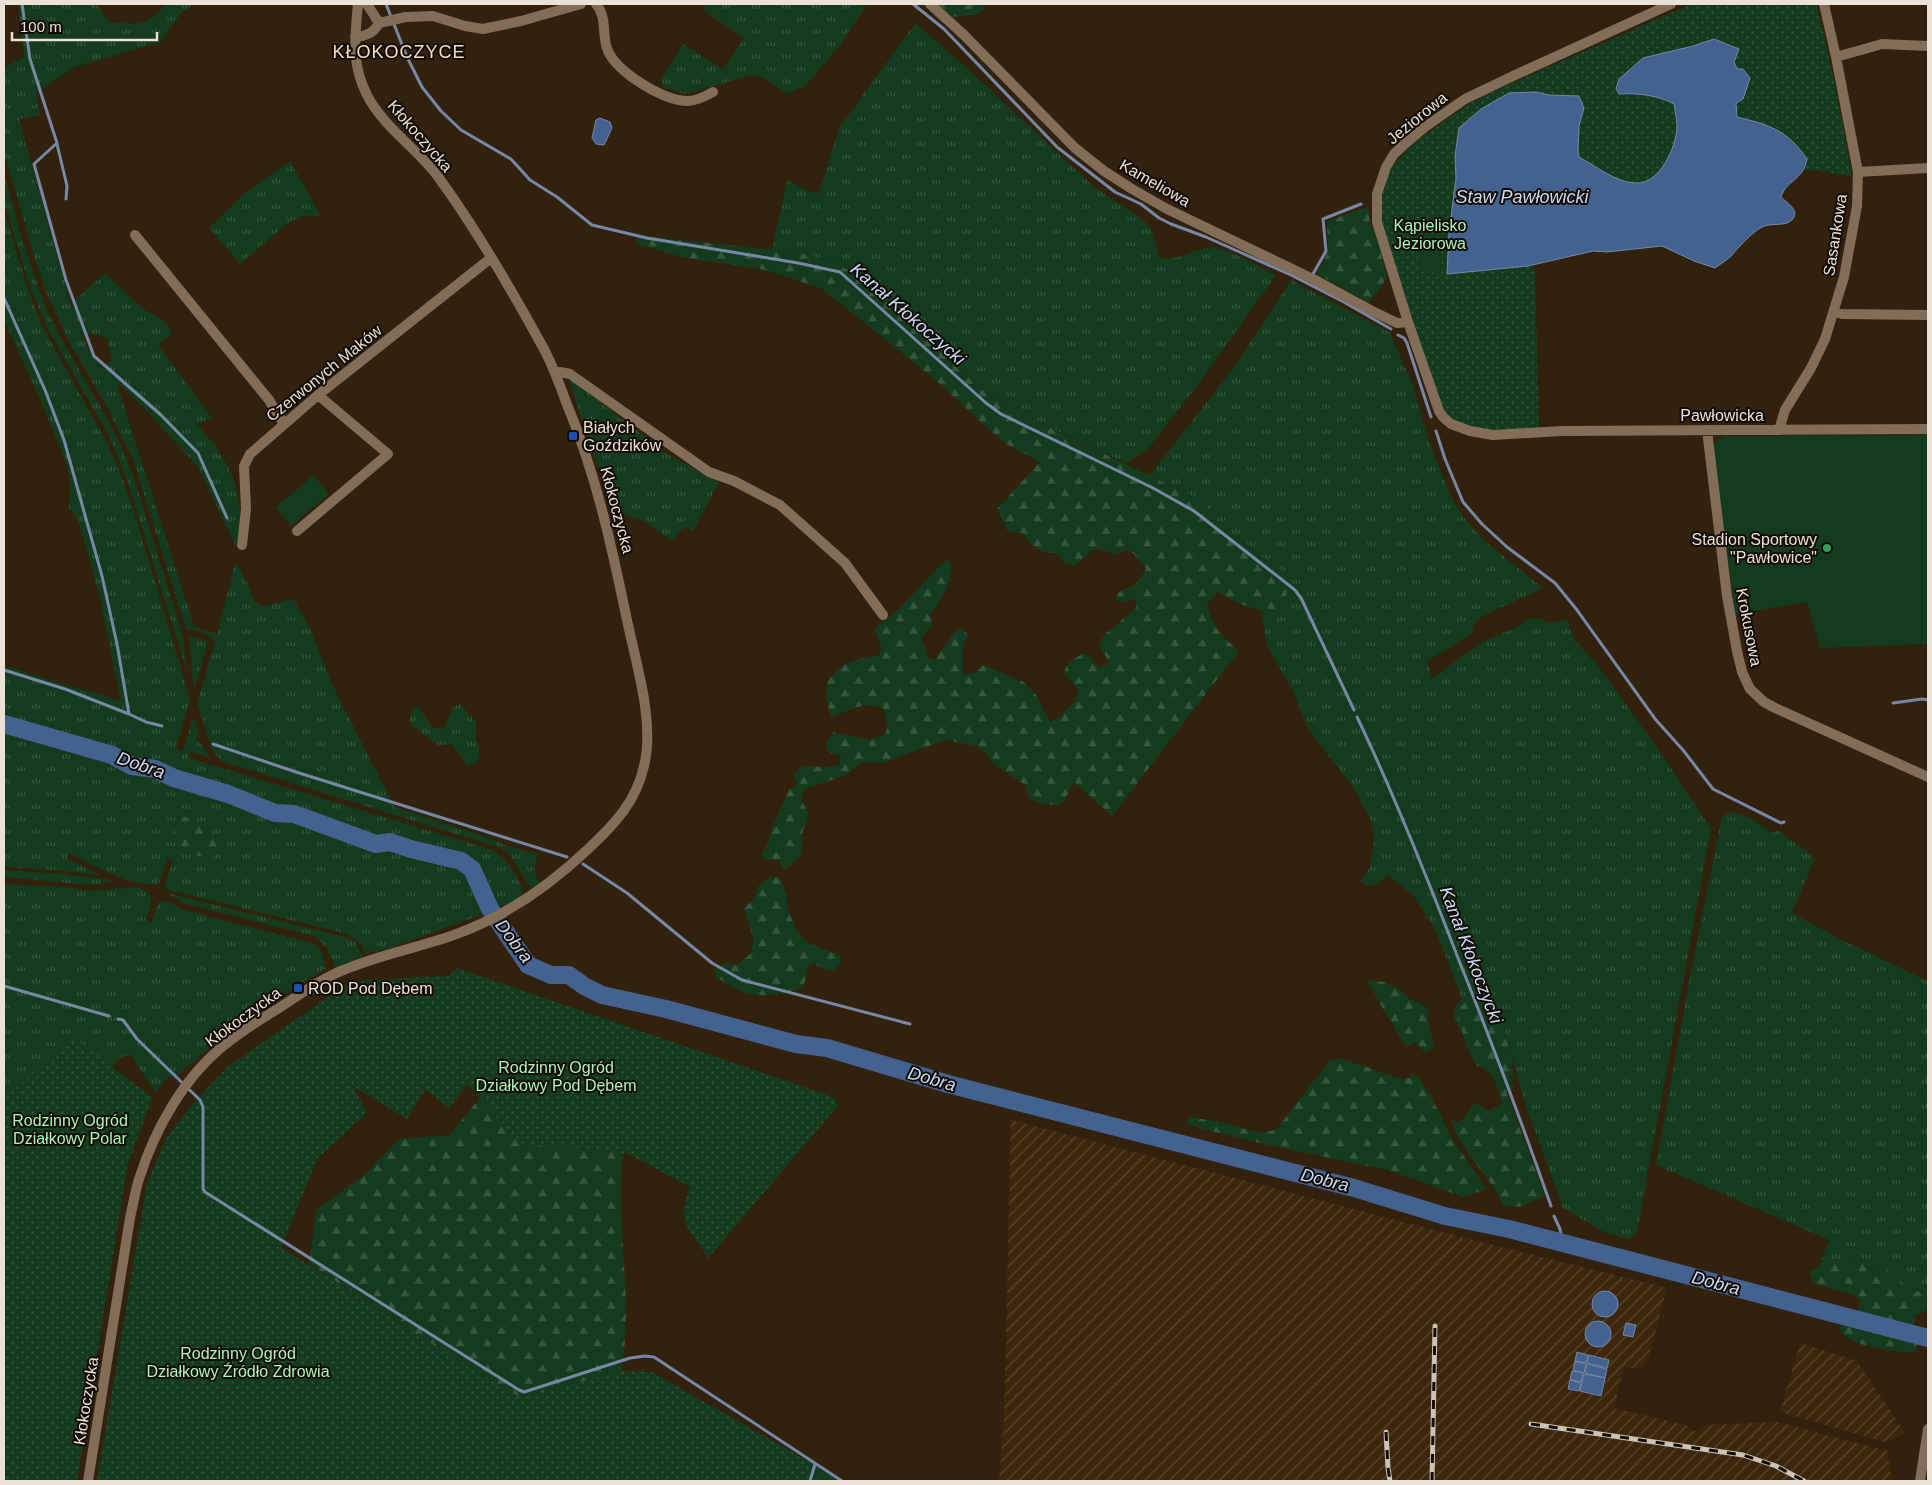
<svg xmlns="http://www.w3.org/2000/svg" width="1932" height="1485" font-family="Helvetica,sans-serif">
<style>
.industrial{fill:url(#industrial-furrows)}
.grass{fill:url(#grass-tufts);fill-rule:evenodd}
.forest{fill:url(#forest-firs)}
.park{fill:url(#park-dots)}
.pitch{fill:#143b1d}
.water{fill:#436290;stroke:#7688a5}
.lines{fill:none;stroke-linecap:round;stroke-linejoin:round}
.stream{stroke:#7688a5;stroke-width:3}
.river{stroke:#436290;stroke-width:18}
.minor{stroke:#816d58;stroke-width:10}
.rail-casing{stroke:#cec2b5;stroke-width:5}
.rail{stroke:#130c05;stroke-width:3;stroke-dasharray:9;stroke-linecap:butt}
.transit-dot{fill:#1a4fb4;stroke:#130c05;stroke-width:2}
.leisure-dot{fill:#2e9e5b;stroke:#130c05;stroke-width:2}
.labels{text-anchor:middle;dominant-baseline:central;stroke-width:4;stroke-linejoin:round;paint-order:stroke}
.street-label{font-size:16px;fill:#ece1d5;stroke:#130c05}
.park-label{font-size:16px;fill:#abf5b7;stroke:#130c05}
.poi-label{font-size:16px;fill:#ece1d5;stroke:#130c05;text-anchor:start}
.neighbourhood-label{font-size:18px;letter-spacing:1px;fill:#f2dcc4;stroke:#130c05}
.water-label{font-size:18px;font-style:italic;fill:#c7daf7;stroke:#130c05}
</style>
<defs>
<pattern id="industrial-furrows" width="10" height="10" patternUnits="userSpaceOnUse" patternTransform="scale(1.25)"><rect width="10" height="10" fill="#3c270d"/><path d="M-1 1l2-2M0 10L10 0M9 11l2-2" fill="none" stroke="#58462f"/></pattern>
<pattern id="grass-tufts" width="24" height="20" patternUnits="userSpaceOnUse" patternTransform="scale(1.25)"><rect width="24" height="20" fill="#143b1d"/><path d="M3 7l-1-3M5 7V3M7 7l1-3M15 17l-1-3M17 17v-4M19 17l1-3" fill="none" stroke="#36573d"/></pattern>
<pattern id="forest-firs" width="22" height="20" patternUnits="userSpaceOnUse" patternTransform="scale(1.25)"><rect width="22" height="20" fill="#143b1d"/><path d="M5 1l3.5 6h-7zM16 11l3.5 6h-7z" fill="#36573d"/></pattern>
<pattern id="park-dots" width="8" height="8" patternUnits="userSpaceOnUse" patternTransform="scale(1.25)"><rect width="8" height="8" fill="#143b1d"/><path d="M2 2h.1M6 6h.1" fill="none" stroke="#36573d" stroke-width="1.8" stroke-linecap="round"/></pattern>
</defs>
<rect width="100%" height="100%" fill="#31210d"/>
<!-- industrial -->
<path class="industrial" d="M1011,1120L1454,1235L1667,1288L1649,1355L1641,1369L1624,1367L1614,1408L1686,1425L1692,1431H1701L1704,1425L1777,1422L1888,1451L1887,1461L1891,1462L1890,1472L1893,1473L1892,1481H999L1004,1417Z
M1800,1343L1857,1361L1905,1433L1885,1442L1780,1412Z"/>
<!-- grass -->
<path class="grass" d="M18,4H97L109,22C138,24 145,28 166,4H194L180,14L161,42L75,67L36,93L40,115L19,119L72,309L76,299L105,273L143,309L164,321L173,333L158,345L212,418L196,424C229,455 250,503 236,547L198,467L144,408L116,381L194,626L217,634L234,567L237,562L256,603L263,606L294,599L312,633L333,686L393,804L395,807L489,838L510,847L538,854L534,871L540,884L536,887L528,885L509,854L501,848L227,763L221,760L213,752L197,703L215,641L204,633L186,629L134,462L106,405L69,342L46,292L36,263L4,153V67L24,57ZM95,334L107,339L112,359L102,368L88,348L82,335Z
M706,4H867L839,47L806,85L787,94L763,78L752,75L686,94L664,88L661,79L683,44L723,69L744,38L704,11Z
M915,23L967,68L1093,186L1145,221L1153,233L1159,257C1176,264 1196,246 1215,248C1233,250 1259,267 1276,275L1201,381L1147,450L1126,463L1017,412L986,393L947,358L944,348L937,336L913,315L868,283L835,262L802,253L772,250L787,180L811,192L819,193L839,128Z
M290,161L321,216H302L286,225L240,264L209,228L245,193Z
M4,174L25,249L46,308L62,340L104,413L118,439L134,478L183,636L187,671L126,477L109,436L49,331L30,287L4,201Z
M4,210L27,287L42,326L107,443L118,467L134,511L190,699L176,749L183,751L193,719H195L200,737L197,736L196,740L199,741L209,757L190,752L189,758L493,850C508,860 516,874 523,890L520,898L486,913L485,911L475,917L385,950L370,952L366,954L360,943L348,934L165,889L164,886L173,860L168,858L159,883C142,891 85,863 70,853L67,858L102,876L55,870L4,867V726L84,750L103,753L121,766L136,771L152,773L171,783L184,785L372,848H391L436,860L440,852L399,839L363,832L296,808L268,804L208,783L128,760L107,750L34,732L4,721V666L121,701L99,594L78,519L69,508L70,482L66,462L40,399L4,320Z
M1291,280L1391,333L1392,338L1413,385L1430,445L1450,494L1460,512L1470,525L1487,543L1543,588L1479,618L1473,626L1472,634L1427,661L1432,678L1484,641L1521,625L1525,620L1542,618L1546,623L1567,620L1575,641L1599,667L1666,760L1711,829L1637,1233L1629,1239L1606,1233L1563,1208L1526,1107L1504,1030L1461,1017L1463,1036L1453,1015L1455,1007L1462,999L1460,993L1435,929L1413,895L1387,875C1379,885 1371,889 1360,881L1370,867L1374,840L1371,821L1353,787L1308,729L1293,691L1267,646L1261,612L1277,615L1287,576L1204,511L1209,505L1150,475L1235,366Z
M571,380L667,454L719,482L693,531L684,527L672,541L644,521L613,511L569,381Z
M189,635L204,640L208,643L195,687L193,683Z
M459,703L476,722V739L480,753L477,763L467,766L452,744L438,745L409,723L413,708L418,706L432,727L443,729L452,709Z
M1731,812L1751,818L1773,833L1778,830L1815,858L1792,913L1838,938L1928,981V1294L1910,1290L1886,1268L1868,1262L1822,1258L1829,1240L1656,1165L1689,982L1722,816Z
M4,870L62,874L105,879L114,882L90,885L4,877Z
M4,884L66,887L90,891L137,887C158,893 151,905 146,920L151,923L159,901H167L185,910L315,944L323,955L326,968L245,1019L176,1076L168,1077L155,1093L131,1055C124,1054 116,1061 112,1067L71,1036L4,1100Z
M167,893L345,937L355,942L363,956L335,968L327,948L314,936L186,904Z
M815,1465L838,1481H809Z"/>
<!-- forest -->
<path class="forest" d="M938,4H983L984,9L979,14L952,17Z
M1368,207L1370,223L1376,234L1387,278L1369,303L1317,274L1328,251L1327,221Z
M636,235L802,253L835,262L868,283L913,315L937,336L944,348L947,359L986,393L1017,412L1209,504L1205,511L1287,576L1286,604L1277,616L1240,604L1217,592L1207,604C1212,627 1222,636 1239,651L1112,816L1074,782L1065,799L1058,806C1047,803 1038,804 1029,798L1025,785L994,764L984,752L977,746L945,740L883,763H861L844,776L807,788C794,802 808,803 808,816C808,821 805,825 803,830C801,838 803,846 801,854C800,858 788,866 784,870L778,860H766L761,855L768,843L772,828L789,790L797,784L794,774L803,766L829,767L839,765L841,757L827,751V741L834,732L870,740L885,734L888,726L883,708C859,701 853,710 831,717L827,702L826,683C847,659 849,661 879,655L882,649L874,629L898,610L945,560L950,562C954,582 942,600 930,615L932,626L921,638L928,657L935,660L954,632L962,628L969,636L963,643V675L974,673L984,665L1024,682L1037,696L1050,722L1062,716L1067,708L1075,702L1078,690L1064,673L1067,664L1083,653L1091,657L1099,668L1106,665L1109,661L1098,645L1105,634L1136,608V599L1121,602L1115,600L1119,592L1136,584L1146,569L1135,555L1128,550L1114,554L1096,548L1074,566L1065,564L1056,553C1039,554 1031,546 1022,533L1007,531L997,509L1040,462L1006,444L986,427L939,383L821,288L765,270L682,257L636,244Z
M181,817C202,817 211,832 223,847L214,857C191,856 174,854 173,826Z
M771,876L780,878L786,892L788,910L797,931L808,943L841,956V964L833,971L823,969L815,964L809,966L803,988C784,994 761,999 741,991C733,988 725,982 717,978L714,969L727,963L737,965L750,954L754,941L744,909L754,898L759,885Z
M1366,980L1383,982L1398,988L1409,999L1424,1005L1430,1011L1427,1016L1434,1047L1426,1053L1414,1042L1406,1047Z
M1467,1001L1486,1006L1504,1030L1512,1059L1513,1088L1506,1091L1545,1196L1519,1207L1503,1205C1490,1175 1460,1152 1451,1120L1457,1123C1468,1118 1467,1110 1476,1102L1489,1111L1500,1106L1502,1103C1498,1087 1494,1071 1477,1066C1464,1048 1460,1028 1461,1006Z
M1340,1058L1402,1079L1410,1078L1411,1074L1417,1076L1429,1093L1454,1142L1487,1189L1463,1197L1391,1171L1264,1144L1199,1128L1185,1123L1190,1117L1225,1123L1259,1133L1276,1130L1329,1061Z
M480,1098L521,1144L582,1148L623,1153C614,1225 635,1299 621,1371L521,1398L438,1348L309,1264L316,1210L364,1175L399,1139L449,1135Z
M1822,1258L1868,1262L1886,1268L1910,1290L1927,1293L1928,1309L1915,1316L1914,1329L1857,1314L1861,1301L1854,1295L1814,1284L1809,1272L1819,1267Z
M1848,1324L1917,1344L1915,1352L1910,1353C1888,1349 1850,1348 1838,1328Z"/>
<!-- park -->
<path class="park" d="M1691,4H1816C1831,60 1842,118 1852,176L1805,169C1798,179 1785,185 1781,197C1786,202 1798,209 1794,217C1789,228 1771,222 1762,227C1750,234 1740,246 1731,256C1726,261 1720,264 1715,268L1694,261L1662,246L1607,252L1593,251L1529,265L1535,269L1539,429C1509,431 1463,437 1443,409L1404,298L1382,223L1381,195L1389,171L1404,153L1416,141L1466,106L1485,95Z
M457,968L836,1098L837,1107L708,1258L685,1223L683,1209L690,1187L628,1154L582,1148L521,1144L467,1084L449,1108L425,1089L407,1119L353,1086L366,1111V1114L318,1158L281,1247L438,1348L521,1398L621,1371L652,1372L815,1465L809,1481H97L147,1183L166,1139L189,1108L226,1068L344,986L365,980L449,976Z
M71,1036L152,1097L127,1168L77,1481H4V1100Z"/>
<!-- pitch -->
<path class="pitch" d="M1421,237L1440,238L1439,273L1420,272Z
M1928,435V644L1820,648L1807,602L1735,614L1713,444L1725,436Z
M314,475L329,494L291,526L275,507Z"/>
<!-- water -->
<path class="water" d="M1714,39L1739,49L1734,62L1737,69H1743L1750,78L1743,99L1736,103L1737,117C1770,125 1787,130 1807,159C1803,181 1787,179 1781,197C1786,202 1798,209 1794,217C1789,228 1771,222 1762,227C1750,234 1740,246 1731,256C1726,261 1720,264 1715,268L1694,261L1662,246L1607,252L1593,251L1528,266L1447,274L1449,233L1456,178L1455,156L1459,128L1481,109L1509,93L1536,92L1549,95L1579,96L1584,108L1579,126L1578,151L1579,157C1596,166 1615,182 1635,183C1660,185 1676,147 1677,127C1677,119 1675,111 1674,104C1658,95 1637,93 1619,94L1616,89L1619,79L1643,58L1693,46Z
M600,118L610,122L612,128L604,145L596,144L592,138L596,120Z
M1592 1304a13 13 0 1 1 26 0a13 13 0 1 1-26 0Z
M1585 1334a13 13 0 1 1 26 0a13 13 0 1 1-26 0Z
M1626,1323L1636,1325L1633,1337L1623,1335Z
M1577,1352L1588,1355L1586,1363L1575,1361Z
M1589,1355L1609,1360L1607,1368L1587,1363Z
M1575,1361L1586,1364L1584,1373L1573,1370Z
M1587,1364L1607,1369L1605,1378L1585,1373Z
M1572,1371L1583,1373L1581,1382L1570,1379Z
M1584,1374L1605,1378L1601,1396L1580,1391Z
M1570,1380L1581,1383L1579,1391L1568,1389Z"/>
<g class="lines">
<!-- stream -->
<path class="stream" d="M22,4L30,59L57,143L34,164L66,280L94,356L161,415L198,453L227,518
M386,4L407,57L422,87L441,111L461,130L511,159L530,180L557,197L592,225L647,238L798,263L840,272L986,403L1001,414L1153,488L1194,511L1295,590L1301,598L1354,710
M913,4L944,29L1057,147L1115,192L1141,204L1159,218L1171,224L1206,237L1291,275L1342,301L1391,329
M57,144L67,186L66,199
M1313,274L1326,251L1323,219L1361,204
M4,298L45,390L64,440L102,576L117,644L129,714L65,689L4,670
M1398,335L1404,338L1407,343L1431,417
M1436,431L1445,459L1463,502L1482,524L1507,547L1555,583L1577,610L1656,720L1683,750L1713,789L1781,823L1784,822
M1893,703L1922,699L1928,700
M129,714L146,722L162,726
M1357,717C1395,796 1427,877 1458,958C1491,1040 1522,1123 1551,1206
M213,744L296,772L567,857
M583,864L627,893L712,963L742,980L910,1024
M4,986L109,1016
M118,1019L123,1020L137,1039L200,1100L203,1107V1189L205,1192L519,1390L524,1392L630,1358L645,1356L654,1357L842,1481
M1554,1216L1560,1229L1563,1244
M810,1481L815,1464"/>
<!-- river -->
<path class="river" d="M4,724L112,755L132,766L155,769L174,778L228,794L275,813L294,814L376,844L390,842L411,849L461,861L472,869L490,909L528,965L551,975H569L584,986L602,995L666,1009L796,1044L827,1048L948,1084L1354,1188L1445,1216L1509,1229L1928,1338"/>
<!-- minor -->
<path class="minor" d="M367,4L379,23
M596,4C608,18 601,35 608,51C618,73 664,101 688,101C696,101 706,96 713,92
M930,4L964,35L1075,148L1104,171L1132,189L1167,209L1313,279L1372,311L1397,323L1408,322
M1671,4L1513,76L1465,99L1425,127L1406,143L1394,154L1386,167L1377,194V222L1408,322L1439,411L1443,417L1451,424L1470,431L1493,435L1562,431L1928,429
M355,37C366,36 374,33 379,23L406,17L433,16L465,26L483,29L521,21L581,4
M1836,57L1882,44L1928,46
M1858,172L1928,168
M135,235L269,400L284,424
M1835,312L1842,314L1928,315
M555,373L560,372L570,374L709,472L734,481L780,505L845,563L883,615
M1707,430L1727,596L1737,651L1742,672L1750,689L1764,702L1775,708L1928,777
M1779,430L1785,410L1811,368L1825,339L1844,277L1857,206L1858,172L1836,57L1824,4
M297,531L388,454L318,395
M242,545L246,509L244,466L250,454L318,395L491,258
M88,1481L130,1218C133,1205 135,1192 139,1179C155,1129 184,1076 227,1043C243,1030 261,1019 279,1008C301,994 322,978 346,969C380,955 416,948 451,936C503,918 548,887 588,849C614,825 636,802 644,766C655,722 636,664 627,620C611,543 596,474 566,402C560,385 553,367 545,351C513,292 478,232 439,178C417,148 384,128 367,95C351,64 355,37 358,4
M1920,1481L1928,1429"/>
<defs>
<path id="rail" d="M1531,1424L1743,1455L1776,1466L1804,1481
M1386,1432L1388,1468L1390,1481
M1432,1481L1435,1326"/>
</defs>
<!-- rail casing -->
<use href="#rail" class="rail-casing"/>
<!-- rail -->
<use href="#rail" class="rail"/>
</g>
<!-- markers -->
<g class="transit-dot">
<rect x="568" y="431" width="10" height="10" rx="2.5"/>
<rect x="293" y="983" width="10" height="10" rx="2.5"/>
</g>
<circle class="leisure-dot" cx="1827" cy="548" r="5"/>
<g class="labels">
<!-- street labels -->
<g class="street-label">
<text transform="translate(1417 118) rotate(-39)">Jeziorowa</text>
<text transform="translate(420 136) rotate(49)">Kłokoczycka</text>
<text transform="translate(1155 183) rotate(30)">Kameliowa</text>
<text transform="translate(1835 235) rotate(-81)">Sasankowa</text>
<text transform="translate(324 373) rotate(-39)">Czerwonych Maków</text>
<text x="1722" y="415">Pawłowicka</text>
<text transform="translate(617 510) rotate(75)">Kłokoczycka</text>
<text transform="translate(1749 627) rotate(79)">Krokusowa</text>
<text transform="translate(243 1017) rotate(-36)">Kłokoczycka</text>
<text transform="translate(86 1401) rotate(-81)">Kłokoczycka</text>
</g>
<!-- park labels -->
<g class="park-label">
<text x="1430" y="225">Kąpielisko<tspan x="1430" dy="18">Jeziorowa</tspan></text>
<text x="556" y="1067">Rodzinny Ogród<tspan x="556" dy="18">Działkowy Pod Dębem</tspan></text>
<text x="70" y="1120">Rodzinny Ogród<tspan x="70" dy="18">Działkowy Polar</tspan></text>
<text x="238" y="1353">Rodzinny Ogród<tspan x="238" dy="18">Działkowy Źródło Zdrowia</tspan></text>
</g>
<!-- poi labels -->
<g class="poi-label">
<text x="583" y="427">Białych<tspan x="583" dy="18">Goździków</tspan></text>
<text x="1817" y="539" text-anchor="end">Stadion Sportowy<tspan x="1817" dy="18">"Pawłowice"</tspan></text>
<text x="308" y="988">ROD Pod Dębem</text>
</g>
<!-- neighbourhood labels -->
<g class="neighbourhood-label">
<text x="399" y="52">KŁOKOCZYCE</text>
</g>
<!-- water labels -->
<g class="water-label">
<text x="1522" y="197">Staw Pawłowicki</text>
<text transform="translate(908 314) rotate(41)">Kanał Kłokoczycki</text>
<text transform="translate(141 765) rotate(19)">Dobra</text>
<text transform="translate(514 941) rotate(53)">Dobra</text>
<text transform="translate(1471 955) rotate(69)">Kanał Kłokoczycki</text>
<text transform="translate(932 1079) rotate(16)">Dobra</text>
<text transform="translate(1325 1180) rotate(14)">Dobra</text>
<text transform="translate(1716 1283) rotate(15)">Dobra</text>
</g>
</g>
<!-- border -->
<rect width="1932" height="1485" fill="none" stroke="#ece1d5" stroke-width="10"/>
<!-- scale -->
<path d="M12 32v8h145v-8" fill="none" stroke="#ece1d5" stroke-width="2.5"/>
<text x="20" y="32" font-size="15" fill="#ece1d5" stroke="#130c05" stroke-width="4" paint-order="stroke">100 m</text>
</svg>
